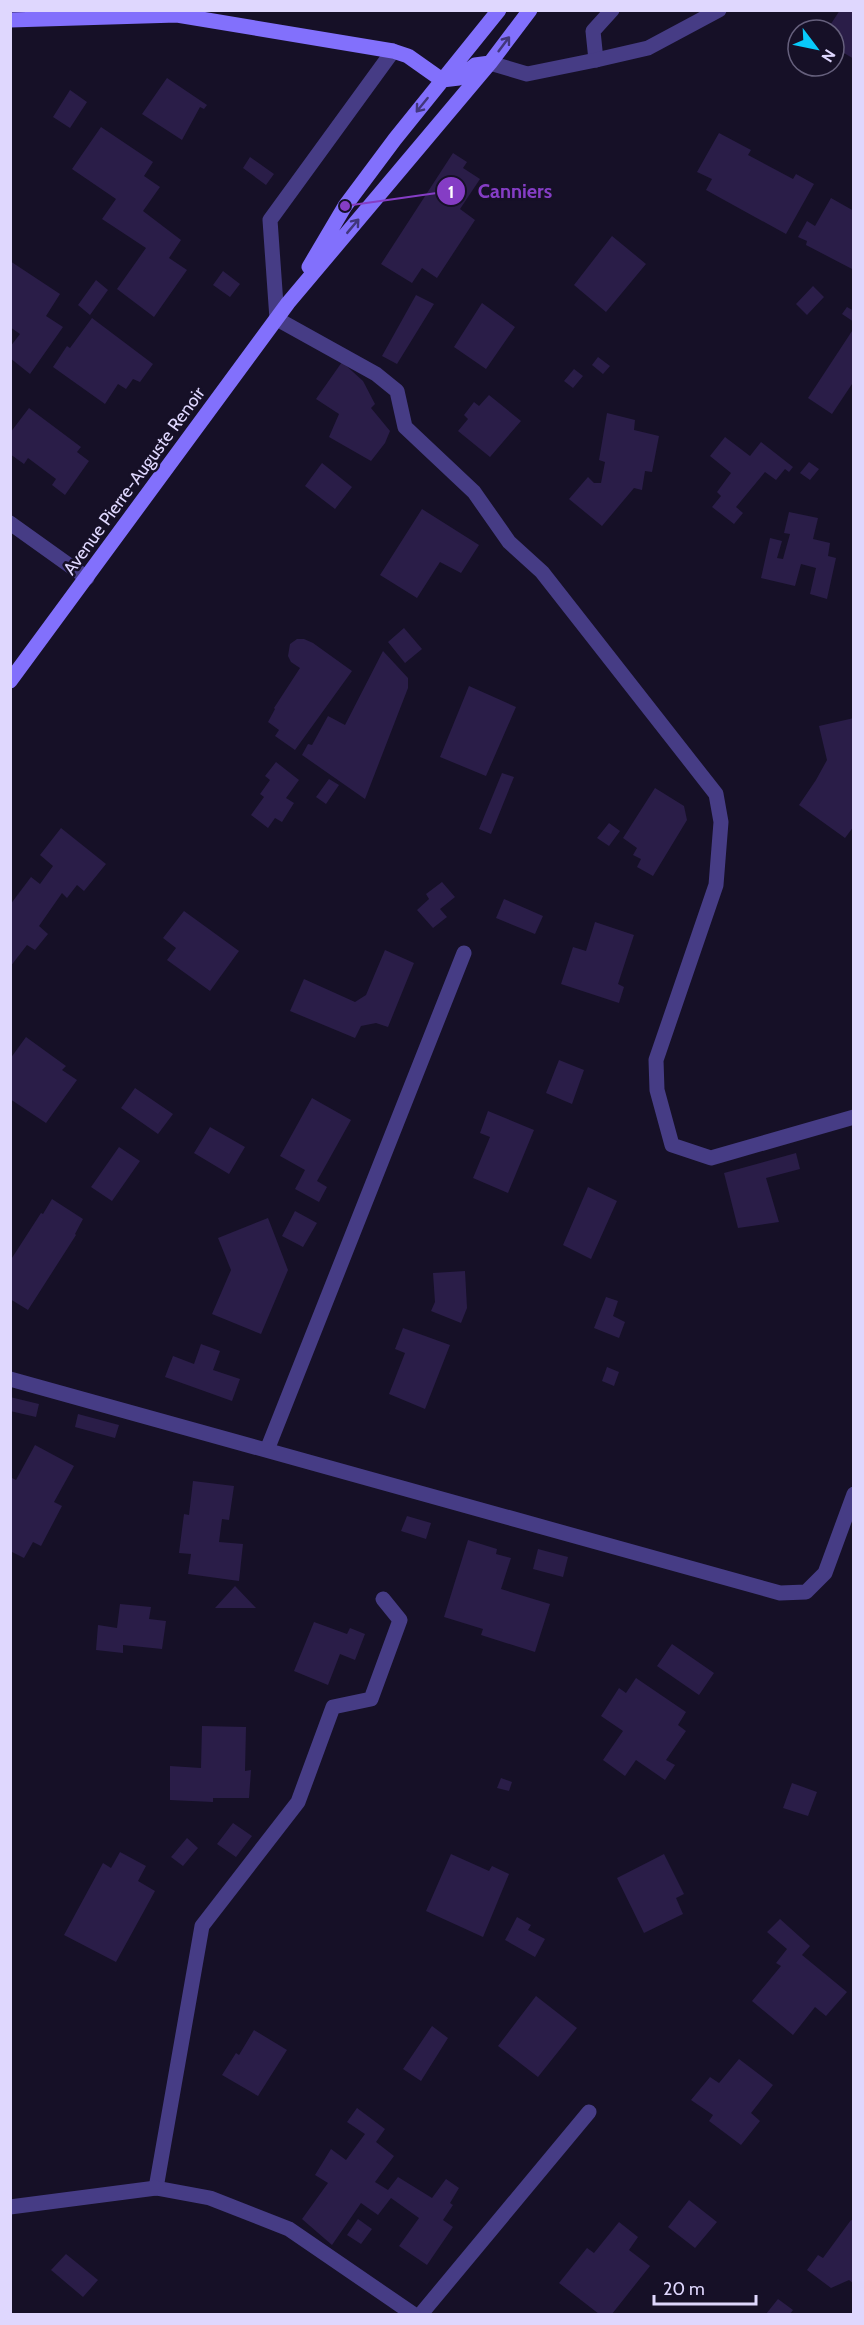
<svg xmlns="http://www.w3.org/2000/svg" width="864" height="2325" font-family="Cabin,sans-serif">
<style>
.building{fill:#2a1d48}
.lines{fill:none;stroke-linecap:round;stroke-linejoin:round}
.lane{stroke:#463c85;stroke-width:15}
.street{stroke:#463c85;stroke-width:15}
.secondary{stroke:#8270fc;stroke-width:15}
.oneway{stroke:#41367c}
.labels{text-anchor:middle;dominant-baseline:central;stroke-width:5;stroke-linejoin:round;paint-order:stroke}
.street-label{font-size:18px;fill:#dfd7fe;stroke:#161027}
.leader{fill:none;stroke:#853dc5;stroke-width:2}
.callout-dot{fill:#853dc5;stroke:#161027;stroke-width:2}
.mark-label{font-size:18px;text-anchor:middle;font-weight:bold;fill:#fff}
.callout-label{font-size:20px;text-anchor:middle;font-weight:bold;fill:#853dc5;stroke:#161027;stroke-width:5;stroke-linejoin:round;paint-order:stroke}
</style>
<rect width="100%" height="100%" fill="#161027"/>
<!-- building -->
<path class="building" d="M840,10H854V59L834,47V30H827Z
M167,78L207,105L204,109L200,107L182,140L142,114Z
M70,90L87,102L70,128L53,117Z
M101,127L153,162L144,176L160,187L143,211L181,240L169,258L187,270L154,317L117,289L146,248L102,219L116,199L72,169Z
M719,133L751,150L748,155L793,179L796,174L814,184L786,234L706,190L712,179L697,172Z
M453,153L467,162L463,168L480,179L460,209L475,220L437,278L422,268L412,283L381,264Z
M250,157L274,174L266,185L243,168Z
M831,198L854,211V270L806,245L807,241L798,237L807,221L815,226Z
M612,236L646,264L606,312L574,285Z
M10,261L60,294L46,316L63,327L30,374L10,358V347L20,334L10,327Z
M223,271L240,284L230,297L213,285Z
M96,280L108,290L90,315L78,305Z
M813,286L824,297L807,315L796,304Z
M416,295L434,304L397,364L382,356Z
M482,303L515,327L486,369L454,347Z
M847,307L854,311V322L842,314Z
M92,318L153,364L140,382L133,379L126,389L118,384L105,404L53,367L67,346L70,348Z
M854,328V381L832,414L808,398Z
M598,357L610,366L603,374L592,365Z
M342,362L363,381L375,404L371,408L390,431L385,443L371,461L329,437L339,414L316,399Z
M574,369L583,376L573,388L564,381Z
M489,395L521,421L490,457L458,431L468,419L464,415L474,402L479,406Z
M29,408L81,447L77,452L89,461L65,495L52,485L56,479L28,458L24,464L10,454V433Z
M607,413L635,420L634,430L659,436L652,472L645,471L642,490L634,488L602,526L569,499L588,477L594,483H601L605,462L599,460Z
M725,437L750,456L761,442L793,467L789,472L785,469L776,480L765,472L736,507L743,513L734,524L712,507L721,496L717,492L731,473L710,456Z
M809,462L819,469L810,480L800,473Z
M322,463L352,487L335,509L305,486Z
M422,509L479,545L461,573L440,562L417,598L380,575Z
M789,512L818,518L813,539L830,543L828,556L836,558L827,599L810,594L816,568L801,564L795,586L761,578L770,538L782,541L777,558L783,559L790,534L784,533Z
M404,628L422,649L405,663L388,642Z
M297,639H304L313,643L352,671L295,750L275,736L279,730L268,722L275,709L274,708L300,668L291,662L288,656L290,644Z
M383,651L408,678V688L365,799L302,755L308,744L312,745L328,716L345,725Z
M469,686L516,707L486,776L440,757Z
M854,718V826L845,838L799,805L816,780L827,760L819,726Z
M276,762L299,780L286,798L294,803L282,822L275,818L268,828L251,815L264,797L260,794L270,780L265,776Z
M502,773L514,777L491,834L479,829Z
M329,779L339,785L326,804L316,797Z
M655,788L684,806L687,820L653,876L637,867L641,859L633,855L637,848L623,838Z
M609,823L620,831L609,846L597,838Z
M61,828L106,864L84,891L77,885L67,898L62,893L39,926L48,934L35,950L27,945L10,967V905L31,877L40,884L53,866L40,855Z
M442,882L455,897L440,909L447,917L433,928L417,910L429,899L426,894Z
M504,899L543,916L535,934L496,918Z
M184,911L239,951L210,991L167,960L176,948L163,938Z
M595,922L634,935L618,984L624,987L619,1003L561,984L573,947L586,951Z
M385,950L414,963L388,1027L376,1023L361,1026L355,1038L290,1011L304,979L355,1002L366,995Z
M26,1037L66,1066L62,1070L77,1080L46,1123L10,1099V1059Z
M559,1060L584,1070L572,1104L546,1093Z
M135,1088L173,1114L158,1134L121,1108Z
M312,1098L351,1120L317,1181L327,1187L319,1202L295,1189L305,1170L280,1156Z
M488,1111L534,1130L508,1193L473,1178L490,1137L480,1133Z
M210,1127L245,1147L229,1174L194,1153Z
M119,1147L140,1161L112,1201L91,1187Z
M796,1153L800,1169L766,1178L779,1222L738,1228L724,1173Z
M588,1187L617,1201L591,1259L563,1245Z
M52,1199L83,1219L75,1234L76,1235L28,1310L10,1299V1261L41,1213L43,1214Z
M295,1211L317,1223L303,1247L282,1236Z
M268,1218L288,1270L261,1334L212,1314L231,1270L218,1238Z
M465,1271L467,1308L461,1323L431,1311L435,1302L433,1273Z
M606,1297L618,1301L613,1316L625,1322L619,1338L594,1328Z
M403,1328L450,1345L425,1409L389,1394L405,1353L395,1349Z
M201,1344L220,1351L213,1370L240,1379L232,1401L165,1377L173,1356L194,1364Z
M607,1367L619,1372L614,1386L602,1381Z
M10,1397L39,1404L36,1417L10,1411Z
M78,1414L119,1425L115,1438L75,1427Z
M35,1445L74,1466L54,1502L62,1506L41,1546L33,1542L24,1558L10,1551V1477L16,1480Z
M193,1481L234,1486L229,1520L222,1519L219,1542L243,1544L239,1581L188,1574L191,1554L179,1553L184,1514L189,1515Z
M407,1516L431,1523L426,1539L401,1531Z
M468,1540L497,1549L496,1554L511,1558L501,1589L550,1604L535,1652L481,1635L483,1629L444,1617Z
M538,1549L568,1557L563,1577L533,1569Z
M235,1586L256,1608H215Z
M120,1604L151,1607L149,1619L166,1621L162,1649L123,1645V1653L96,1650L98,1625L117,1628Z
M314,1622L347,1634L350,1628L365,1634L355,1660L340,1654L328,1685L294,1671Z
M672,1644L714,1673L699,1695L657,1666Z
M636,1678L686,1712L678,1725L686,1731L666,1760L675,1765L665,1780L636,1760L625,1776L603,1760L623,1731L601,1716L619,1688L626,1693Z
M202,1726L246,1727L245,1771L251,1770L249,1798H213V1802L170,1800V1766L201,1768Z
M501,1778L512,1782L509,1791L497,1788Z
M792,1783L817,1792L808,1816L783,1808Z
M233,1823L252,1836L236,1857L217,1844Z
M187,1838L198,1848L183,1866L171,1857Z
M120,1852L146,1866L138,1881L155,1891L116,1962L64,1935L103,1863L111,1868Z
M451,1854L489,1871L492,1866L509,1874L483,1937L426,1911Z
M664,1854L684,1894L676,1898L683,1914L644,1933L617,1878Z
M517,1917L531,1925L528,1930L545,1939L535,1957L505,1940Z
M780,1919L810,1946L802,1955L847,1992L826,2016L815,2007L793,2035L752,2001L781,1966L776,1963L787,1949L767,1932Z
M536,1996L577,2028L538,2077L498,2046Z
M432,2026L448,2038L421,2081L403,2069Z
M254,2030L287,2050L258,2096L222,2075L236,2053L239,2055Z
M739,2059L773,2085L751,2113L760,2121L741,2145L709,2121L713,2115L691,2100L710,2077L719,2083Z
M357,2108L385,2129L376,2142L394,2156L375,2182L388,2190L398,2177L432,2198L446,2179L459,2188L450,2203L453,2205L443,2220L453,2227L427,2265L399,2246L419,2218L391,2198L378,2215L361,2203L332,2245L302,2219L328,2183L315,2175L331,2149L346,2160L365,2134L347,2122Z
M689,2200L717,2222L695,2248L668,2227Z
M358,2219L372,2229L361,2244L347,2235Z
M851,2220L854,2221V2284L849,2280L831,2288L807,2270L818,2255L823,2258Z
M619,2222L638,2237L629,2250L650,2266L612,2314H599L559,2283L587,2248L594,2253Z
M66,2254L98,2280L83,2297L51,2270Z
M778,2299L793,2310L790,2314H766Z"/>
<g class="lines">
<!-- lane -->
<path class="lane" d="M393,51L270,220L277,319L376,374L397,391L405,427L474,492L509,542L542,572L716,794L721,822L716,885L656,1060L657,1090L672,1145L711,1158L854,1117
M596,60L593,31L612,10
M10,523L87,578
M10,1379L780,1593L806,1592L825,1573L854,1494
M267,1450L464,953
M156,2188L202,1926L298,1802L333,1707L371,1699L400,1620L383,1599
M421,2314L589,2112"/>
<!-- street -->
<path class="street" d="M490,63L527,74L596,60L648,48L719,10
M10,2207L156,2188L210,2198L289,2229L413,2314"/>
<!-- secondary -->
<path class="secondary" d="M10,20L177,15L393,51L408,56L442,80L459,78L475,65L490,63
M309,267L345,206L395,139L499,10
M10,681L288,303L490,63L530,10"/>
</g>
<!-- one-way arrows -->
<defs><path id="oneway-shaft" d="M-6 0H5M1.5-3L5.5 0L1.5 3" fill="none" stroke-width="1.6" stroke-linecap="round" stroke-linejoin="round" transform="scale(1.5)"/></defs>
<g class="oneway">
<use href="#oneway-shaft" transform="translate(504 44) rotate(-53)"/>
<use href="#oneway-shaft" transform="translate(422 105) rotate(129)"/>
<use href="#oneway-shaft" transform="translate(353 226) rotate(-50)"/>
</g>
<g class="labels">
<!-- street labels -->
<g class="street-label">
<text transform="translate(134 481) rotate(-54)">Avenue Pierre-Auguste Renoir</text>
</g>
</g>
<!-- callouts -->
<path class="leader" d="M345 206L451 191"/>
<g class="callout-dot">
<circle cx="345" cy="206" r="6"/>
<circle cx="451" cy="191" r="15"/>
</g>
<g class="mark-label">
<text x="451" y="198">1</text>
</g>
<g class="callout-label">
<text x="515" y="198">Canniers</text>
</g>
<!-- border -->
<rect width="864" height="2325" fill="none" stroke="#dfd7fe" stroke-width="24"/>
<!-- north arrow -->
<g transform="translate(816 48) rotate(122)"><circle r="28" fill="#161027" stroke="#66607d" stroke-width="1.5"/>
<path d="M0-4.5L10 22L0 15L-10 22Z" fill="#08cafa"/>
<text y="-9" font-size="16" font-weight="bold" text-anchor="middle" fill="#dfd7fe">N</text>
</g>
<!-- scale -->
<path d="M654 2295v9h102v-9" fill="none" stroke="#dfd7fe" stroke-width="3"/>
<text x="663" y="2295" font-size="18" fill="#dfd7fe" stroke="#161027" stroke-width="4.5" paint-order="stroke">20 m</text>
</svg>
